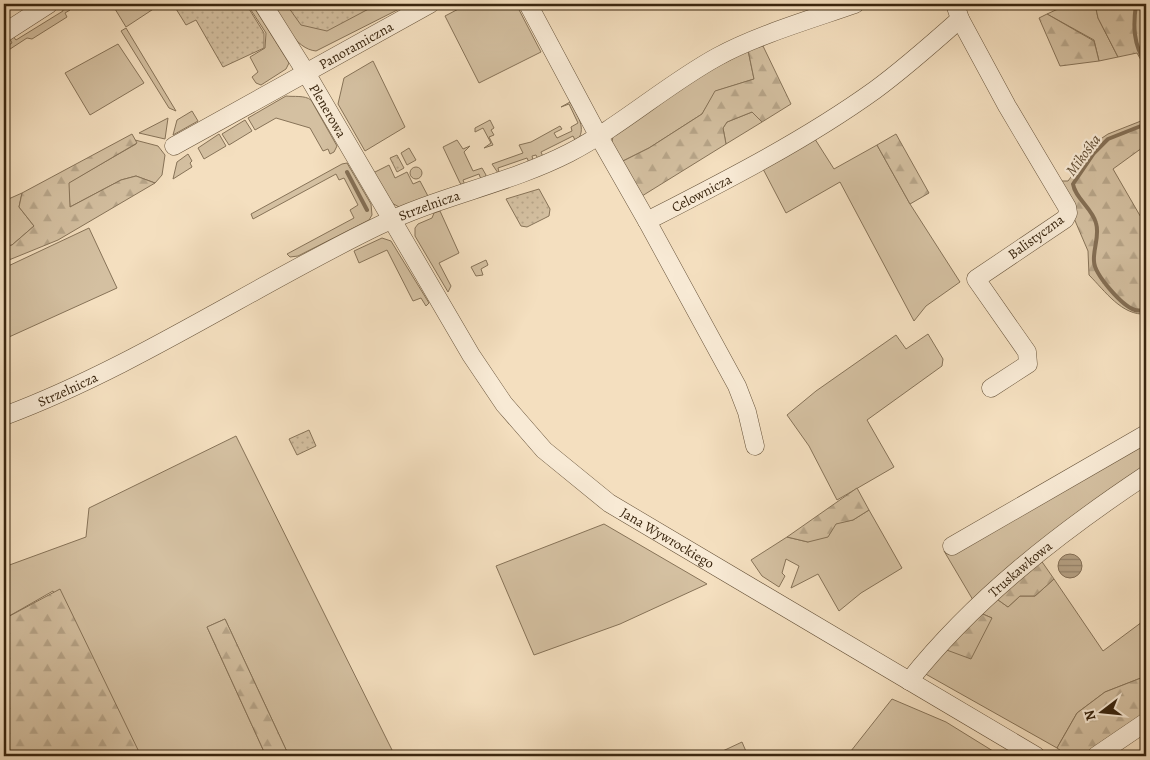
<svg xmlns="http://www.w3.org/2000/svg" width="1150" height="760" font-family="Alegreya,serif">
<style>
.green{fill:#d4c0a1;stroke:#877358}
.forest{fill:url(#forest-firs);stroke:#877358}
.park{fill:url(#park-dots);stroke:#877358}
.water{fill:url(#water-rules);stroke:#846f55}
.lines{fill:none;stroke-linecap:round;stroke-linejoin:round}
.stream{stroke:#846f55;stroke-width:4}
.minor-casing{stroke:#68543b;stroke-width:19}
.minor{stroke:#f8ead5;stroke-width:18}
.labels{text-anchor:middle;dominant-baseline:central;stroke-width:4.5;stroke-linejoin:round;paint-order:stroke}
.street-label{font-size:14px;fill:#3a260f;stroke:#f8ead5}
.water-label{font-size:15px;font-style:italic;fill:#5f4b32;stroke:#f8ead5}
</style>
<defs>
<pattern id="forest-firs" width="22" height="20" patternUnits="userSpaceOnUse" patternTransform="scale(1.25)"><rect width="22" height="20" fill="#d4c0a1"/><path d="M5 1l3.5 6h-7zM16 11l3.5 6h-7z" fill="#b7a589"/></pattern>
<pattern id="park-dots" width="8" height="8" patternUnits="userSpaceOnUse" patternTransform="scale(1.25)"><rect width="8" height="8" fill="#d4c0a1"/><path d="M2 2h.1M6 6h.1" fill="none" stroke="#b7a589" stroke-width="1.8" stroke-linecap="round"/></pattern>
<pattern id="water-rules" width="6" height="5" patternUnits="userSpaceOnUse" patternTransform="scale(1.25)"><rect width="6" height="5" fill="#b5a083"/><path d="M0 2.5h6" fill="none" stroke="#94826a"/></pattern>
</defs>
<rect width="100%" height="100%" fill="#f4dfbf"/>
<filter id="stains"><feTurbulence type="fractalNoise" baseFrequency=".004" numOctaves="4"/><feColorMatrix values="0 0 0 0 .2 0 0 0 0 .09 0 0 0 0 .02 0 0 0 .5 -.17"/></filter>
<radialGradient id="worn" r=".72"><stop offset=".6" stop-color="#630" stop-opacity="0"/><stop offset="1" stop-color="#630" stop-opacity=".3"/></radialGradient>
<!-- green -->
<path class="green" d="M112,4H161L126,27Z
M247,4H252L289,63L286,69L261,85L256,83L252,77L258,72L250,57L265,48L266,33Z
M274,4H409L316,51C295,49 283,21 274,4Z
M468,4H516L541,52L479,83L445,16Z
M1069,4H1095L1098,18L1118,57L1099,61L1094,40L1047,14Z
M62,5L69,8L70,10L65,13L67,17L32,39L27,38L4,53V43L7,46L12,43L9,37L12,35L16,40L63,11Z
M126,28L176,111L169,108L121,31Z
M118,44L144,83L90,115L65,73Z
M748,50L754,79L716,91L702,114L649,148L621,162L611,147L614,131L695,79Z
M373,61L405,127L365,151L338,104L344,78Z
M286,96C293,97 305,95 311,100L337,146L334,152L330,154L328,149L323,151L310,128L276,118L255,130L248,118Z
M570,102C577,115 588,129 576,142L573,136L541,152L544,159H538L536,155L532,156L533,160L530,165L527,158L498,168L500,176L492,164L523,153L519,145L531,142L560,126L562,129L554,133L557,138L572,131L571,127L578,123L569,104L561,107Z
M192,111L198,121L173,135L177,120Z
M752,112L762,122L726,144L723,128L727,122Z
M168,118L165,139L139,133Z
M245,120L252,131L229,145L222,134Z
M490,120L494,128L491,130L494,135L489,137L493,145L484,148L491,143L483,128L475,132V128Z
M219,134L226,146L204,159L198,148Z
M813,136L834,169L877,145L910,204L960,282L926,306L914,321L840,182L786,213L762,167Z
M135,140L158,146L165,155L162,175L155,183L136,176L121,180L70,207L68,183L136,144Z
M457,140L463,149L470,146L464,152L473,171L482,168L486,175L482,182L479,174L463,180L466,188L460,183L443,147Z
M409,148L416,160L407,165L401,153Z
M188,154L192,161L190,163L192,167L173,179L177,162Z
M347,163L371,204L372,215L369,220L298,256L290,257L287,254L354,218L350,210L358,205L344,178L339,180L336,174L253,219L251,214L342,164Z
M389,165L395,178L407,172L413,184L420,181L429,198L399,207L390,202L373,173Z
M410 173a6 6 0 1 1 12 0a6 6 0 1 1-12 0Z
M22,193L19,207L34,226L12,245L4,247V201Z
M440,211L459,253L439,263L451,286L448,292L415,236V228L418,224L432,218L434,213Z
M89,228L117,288L9,337L4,327V268Z
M382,238L391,241L429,303L426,306L421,298L413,301L387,250L359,263L354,251Z
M486,260L488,265L481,269L483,275L476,276L471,267Z
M928,334L943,359L942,366L867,420L894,467L837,500L809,446L787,415L816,391L896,335L906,349Z
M236,436L395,756H289L225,619L207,627L266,756H134L53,591L4,619V567L86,537L89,508Z
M1146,437V470L973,600L944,551L970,541Z
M869,510L902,568L861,593L839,611L818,574L791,588L799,566L786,559L782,573L785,576L779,587L762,576L751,560L787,537L808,542L836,523L853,520Z
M604,524L707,584L620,624L534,655L496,566Z
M1054,579L1103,651L1146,619V676L1105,692L1077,713L1057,748L922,672L936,654L992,618L978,612L994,597L1008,607L1020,596H1035Z
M892,699L946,722L1001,756H847Z
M742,742L748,756H712Z"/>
<!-- forest -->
<path class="forest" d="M1095,4H1146V69L1137,53L1118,57L1098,18Z
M1047,14L1094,41L1099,61L1060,66L1039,18Z
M763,46L791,104L762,122L752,112L727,122L723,128L726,144L642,196L621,162L649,148L702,114L715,91L754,79L748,50Z
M1146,119V145L1113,169L1146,226V314C1122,316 1105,291 1089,275L1088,251L1058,181H1068L1099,140L1108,134Z
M132,134L137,143L69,183L70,207L121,180L136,176L155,183L58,240L4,262V247L12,245L34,226L19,207L22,193Z
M896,134L929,193L910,204L877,145Z
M857,488L869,510L853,520L836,524L828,537L808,542L787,537Z
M1038,556L1054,579L1035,596H1020L1008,607L994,597Z
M60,589L141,756H4V619Z
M978,612L992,618L971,659L944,649Z
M225,619L289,756H266L207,627Z
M1146,676V716L1090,756H1068L1057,748L1077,713L1105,692Z"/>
<!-- park -->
<path class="park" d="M173,4H246L264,33V48L223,67L196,20L186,25Z
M286,4H378L327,31L301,25Z
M397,155L404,168L397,172L390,158Z
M539,189L550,209L549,216L527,227L521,226L506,199Z
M309,430L316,446L297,455L289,439Z"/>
<!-- water -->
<path class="water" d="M1058 566a12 12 0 1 1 24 0a12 12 0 1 1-24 0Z"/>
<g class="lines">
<!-- stream -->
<path class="stream" d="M1136,4C1133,26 1133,44 1146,64
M1146,124L1108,139L1094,153L1073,184C1075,198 1092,208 1096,223C1100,236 1093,248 1094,261C1094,274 1122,306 1135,310C1138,311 1143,310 1146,310
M347,172L367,210"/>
<defs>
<g id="minor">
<path id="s1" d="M263,4L305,71L471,355L504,404L544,450L609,503L1036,756"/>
<path d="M528,4L598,135L647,221"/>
<path d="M955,4L960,19L1007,106L1067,207L1068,213L1065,219L976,279L1027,352L1028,364L991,388"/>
<path d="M4,33L49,4"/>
<path id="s2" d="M174,146L430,4"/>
<path id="s3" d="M4,416C135,367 252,287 378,226C439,196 508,184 569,153C621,126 666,85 717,57C757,35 812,19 855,4"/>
<path id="s4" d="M755,446L747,412L737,386L647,221C725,181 804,141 875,90C905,68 933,43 960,19"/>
<path d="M952,546L1146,434"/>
<path id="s5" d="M909,681C975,598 1059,533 1146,475"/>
<path d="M1096,756L1146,722"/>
</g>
</defs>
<!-- minor casing -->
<use href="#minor" class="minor-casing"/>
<!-- minor -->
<use href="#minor" class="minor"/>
</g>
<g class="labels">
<!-- street labels -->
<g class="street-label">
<text stroke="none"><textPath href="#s2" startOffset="208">Panoramiczna</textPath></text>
<text stroke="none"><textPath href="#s1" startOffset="125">Plenerowa</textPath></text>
<text stroke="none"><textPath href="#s4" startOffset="312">Celownicza</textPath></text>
<text stroke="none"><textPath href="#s3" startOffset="475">Strzelnicza</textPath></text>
<text transform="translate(1036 237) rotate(-36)">Balistyczna</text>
<text stroke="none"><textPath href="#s3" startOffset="69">Strzelnicza</textPath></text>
<text stroke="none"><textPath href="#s1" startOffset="680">Jana Wywrockiego</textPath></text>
<text stroke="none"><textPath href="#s5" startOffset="158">Truskawkowa</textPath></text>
</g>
<!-- water labels -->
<g class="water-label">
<text transform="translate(1083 155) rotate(-53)">Mikośka</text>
</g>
</g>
<!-- margin -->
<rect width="1150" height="760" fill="none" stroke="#f4dfbf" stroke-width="20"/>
<rect x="5" y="5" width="1140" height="750" fill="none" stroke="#3a260f" stroke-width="2.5"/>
<rect x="10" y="10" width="1130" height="740" fill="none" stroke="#3a260f"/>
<!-- north arrow -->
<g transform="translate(1102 712) rotate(254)" stroke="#f8ead5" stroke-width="4" paint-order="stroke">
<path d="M0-4L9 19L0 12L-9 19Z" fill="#3a260f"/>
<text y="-8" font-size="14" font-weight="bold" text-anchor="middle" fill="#3a260f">N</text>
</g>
<rect width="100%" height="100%" filter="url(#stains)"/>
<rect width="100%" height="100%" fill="url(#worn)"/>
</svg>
